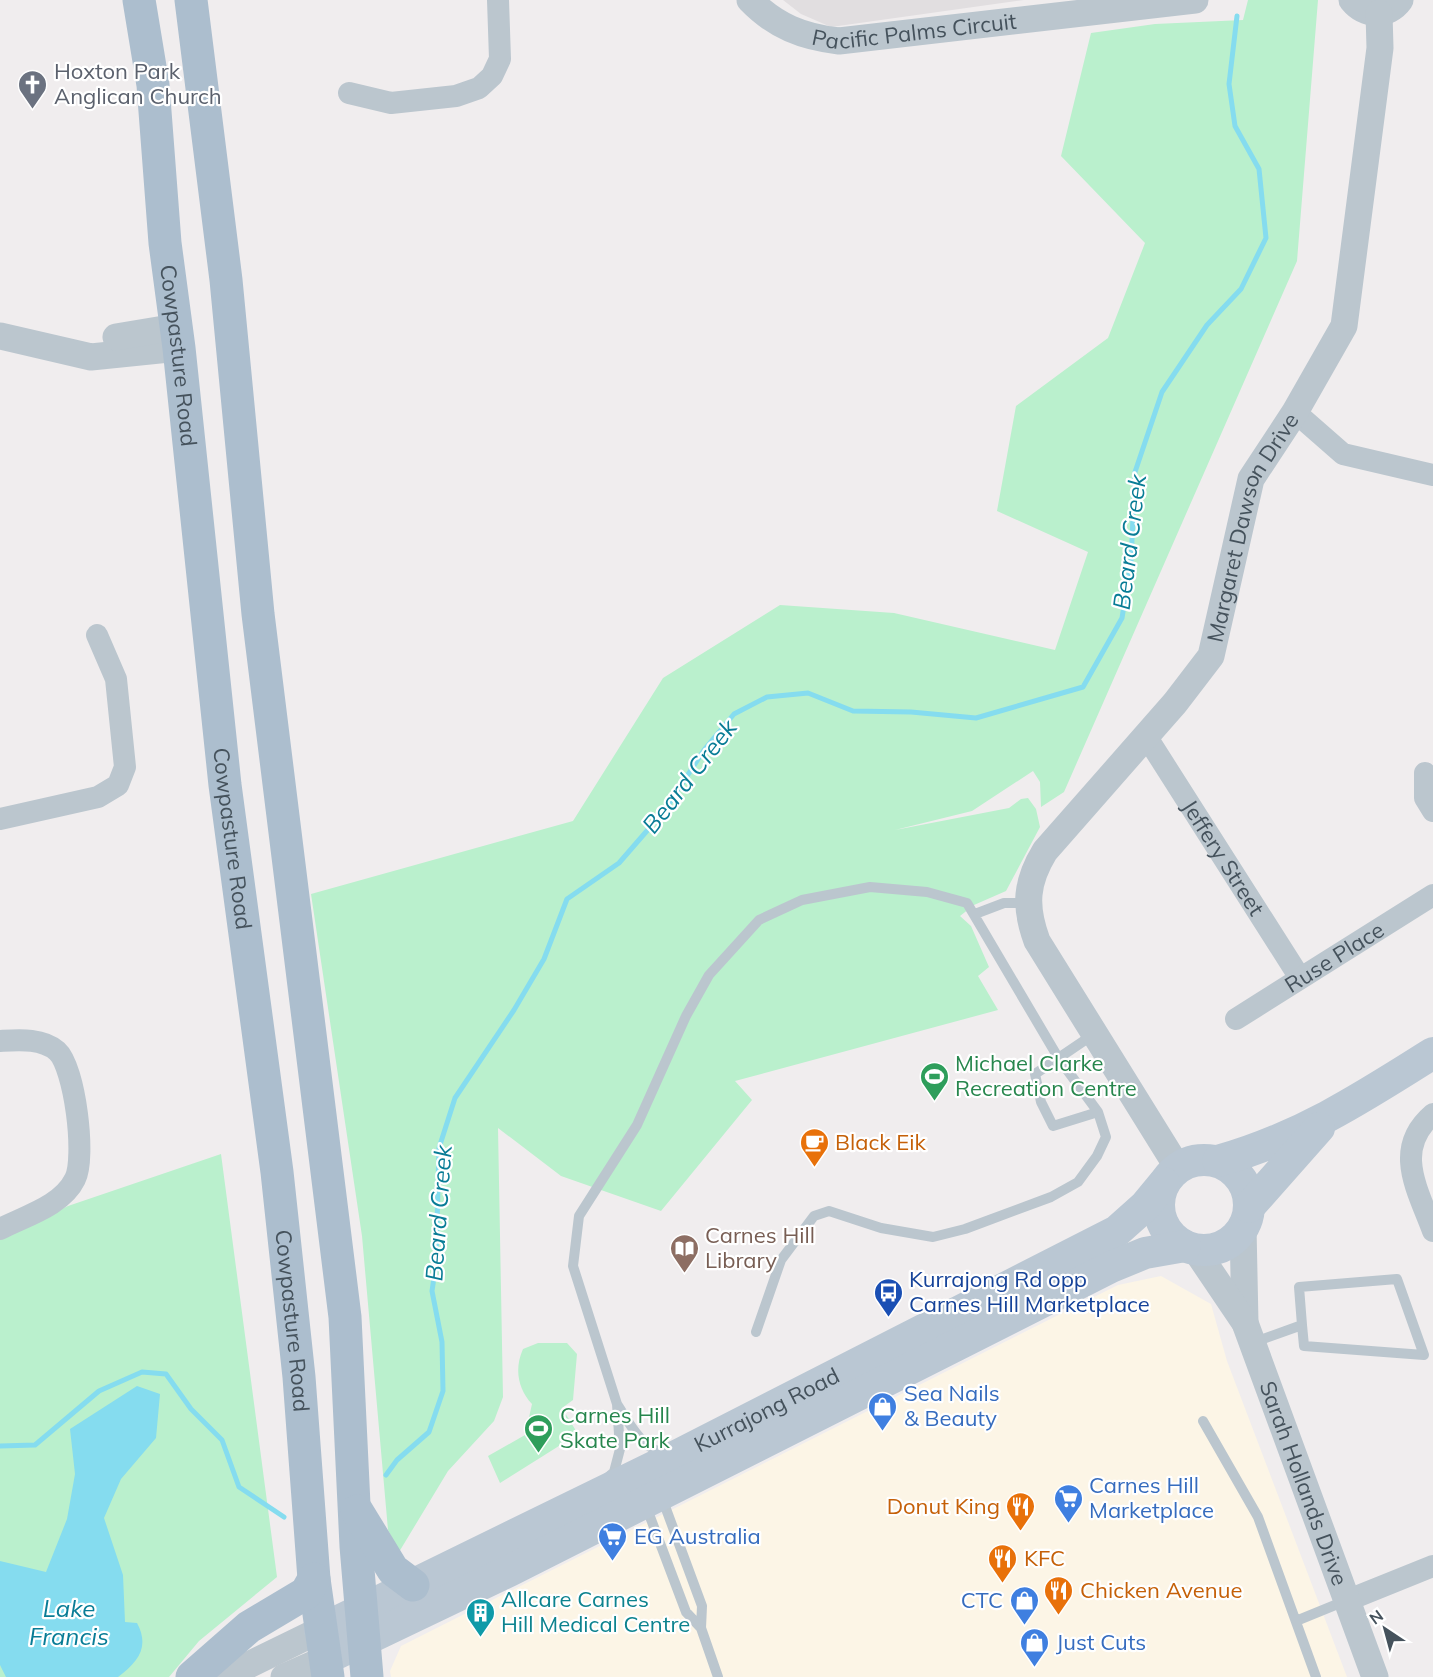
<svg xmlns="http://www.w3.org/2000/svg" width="1433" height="1677" font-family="Mulish,sans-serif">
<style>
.commercial{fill:#fcf5e6}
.education{fill:#e1dee0}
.green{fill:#baf0cd}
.water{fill:#85dcef}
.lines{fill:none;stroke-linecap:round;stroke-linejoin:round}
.stream{stroke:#85dcef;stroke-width:5}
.service{stroke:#bbc6ce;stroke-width:10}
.minor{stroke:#bbc6ce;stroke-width:22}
.tertiary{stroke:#bbc6ce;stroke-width:27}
.secondary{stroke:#bac7d3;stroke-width:32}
.primary{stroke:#acbece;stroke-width:33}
.labels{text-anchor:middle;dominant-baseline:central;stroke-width:4.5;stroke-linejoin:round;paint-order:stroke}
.street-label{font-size:22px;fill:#45525c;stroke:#fff}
.worship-label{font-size:22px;fill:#5b616d;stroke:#fff;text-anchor:start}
.leisure-label{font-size:22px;fill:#27864d;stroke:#fff;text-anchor:start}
.food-label{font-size:22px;fill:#c56008;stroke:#fff;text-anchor:start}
.education-label{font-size:22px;fill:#785e54;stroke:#fff;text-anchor:start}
.transit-label{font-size:22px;fill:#164399;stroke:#fff;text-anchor:start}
.shop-label{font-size:22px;fill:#366cbe;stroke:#fff;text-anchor:start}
.culture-label{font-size:22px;fill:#0d838f;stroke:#fff;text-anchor:start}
.water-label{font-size:24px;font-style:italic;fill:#087c96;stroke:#fff}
</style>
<rect width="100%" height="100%" fill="#f0edee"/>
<!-- commercial -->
<path class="commercial" d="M1161,1276L1211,1304L1227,1361L1347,1677H391L390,1671L401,1646L1118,1285Z"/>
<!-- education -->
<path class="education" d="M783,0H1024L831,27L801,14Z"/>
<!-- green -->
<path class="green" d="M1248,0H1318L1297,261L1064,792L1041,807L1040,782L1033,771L972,811L895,830L1009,808L1021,799L1028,798L1036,809L1040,827L1006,891L974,905L960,916L971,926L989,967L978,976L998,1010L735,1081L752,1100L661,1211L561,1176L498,1128L503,1397L494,1421L448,1471L399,1552L388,1530L362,1236L311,894L573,821L663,678L780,605L894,613L1055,650L1088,552L997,511L1016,406L1108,338L1145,243L1061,156L1091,33L1155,24L1243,20Z
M221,1154L277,1577L199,1641L169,1677H0V1239L68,1206Z
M538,1343H567L577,1354L573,1400L562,1408L578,1434L500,1483L488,1456L525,1435L532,1404C518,1389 514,1369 523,1349Z"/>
<!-- water -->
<path class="water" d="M137,1386L160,1394L156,1438L121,1479L104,1518L123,1575L125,1622L137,1623C150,1647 138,1662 118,1677H6L0,1665V1561L46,1572L67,1519L75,1474L70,1429Z"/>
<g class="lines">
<!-- stream -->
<path class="stream" d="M0,1446L35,1445L99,1391L142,1372L166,1374L191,1409L222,1440L239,1487L284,1517
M386,1475L397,1460L429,1432L443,1391L442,1342L432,1291L436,1264L439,1148L455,1098L514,1010L544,959L567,899L619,863L665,810L704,750L734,714L767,697L808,693L853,711L911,712L976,718L1083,687L1122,618L1131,562L1135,472L1162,392L1207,325L1241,289L1266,238L1259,169L1235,126L1229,84L1237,16"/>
<!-- service -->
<path class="service" d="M975,914L1004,903H1029
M1094,1034L1035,1074L1041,1102L1053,1126L1098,1112
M1252,1343L1302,1325L1304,1346L1424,1355L1397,1279L1299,1287L1302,1325
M617,1404C628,1421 643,1451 665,1453
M1203,1421L1258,1517L1316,1677
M606,1479L614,1472L620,1449L617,1404L573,1266L579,1216L637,1125L686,1016L709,975L759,920L802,900L870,887L927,892L967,903L1059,1059L1098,1112L1106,1137L1097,1156L1078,1182L1051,1197L965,1229L933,1237L881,1228L829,1211L814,1216L781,1260L756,1332
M662,1498L702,1606L701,1628
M642,1507L649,1514L686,1612L701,1628L718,1677
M1296,1621L1345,1601"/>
<!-- minor -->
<g class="minor">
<path d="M349,93L391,103L456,96L479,88L492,76L500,59L498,0"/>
<path d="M1295,412L1343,454L1433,475"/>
<path id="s1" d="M1146,736L1300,978"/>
<path d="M1425,773V798L1433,811"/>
<path d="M0,819L98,797L118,785L125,767L116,679L97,635"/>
<path id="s2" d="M1236,1019L1433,895"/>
<path d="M0,1041C19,1040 42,1038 57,1051C75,1067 86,1158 75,1179C62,1206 25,1216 0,1229"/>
<path d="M1433,1114C1392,1149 1418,1190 1433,1231"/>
<path d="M1346,1601L1433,1566"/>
</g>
<!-- tertiary -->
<g class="tertiary">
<path id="s3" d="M750,0C775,26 803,37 839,41L1195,0"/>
<path d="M1352,0C1365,16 1388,17 1400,0"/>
<path d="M0,336L91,357L179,348"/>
<path d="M116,337L176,327"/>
<path id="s4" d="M1178,1168L1037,941C1024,906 1026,882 1045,851L1175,703L1211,656L1251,479L1295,412L1344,326L1380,48L1379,13"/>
<path d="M1243,1227L1245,1323"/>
<path id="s5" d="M1195,1249L1245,1323L1375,1677"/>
<path d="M224,1677L320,1630"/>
<path d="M284,1677L325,1659"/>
</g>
<!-- secondary -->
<g class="secondary">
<circle cx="1204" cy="1205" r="45"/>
<path d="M1218,1161C1300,1138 1362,1098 1433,1053"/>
<path d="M1249,1207L1319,1128"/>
<path id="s6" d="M320,1630L680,1454L1117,1231L1145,1206L1164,1183"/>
<path d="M325,1659L509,1571L1111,1267L1145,1253L1185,1246"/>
</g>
<!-- primary -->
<g class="primary">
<path id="s7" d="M139,0L153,85L165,243L179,348L225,785L277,1172L299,1377L314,1579L328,1677"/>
<path d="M191,0L226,280L258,614L345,1317L356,1546L367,1677"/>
<path d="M357,1511L393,1570L413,1585"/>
<path d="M192,1677L249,1627L306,1593L314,1579"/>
</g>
</g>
<!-- icons -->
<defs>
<symbol id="church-pin" viewBox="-11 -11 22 30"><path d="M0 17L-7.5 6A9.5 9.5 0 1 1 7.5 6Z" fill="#6b7280" stroke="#fff"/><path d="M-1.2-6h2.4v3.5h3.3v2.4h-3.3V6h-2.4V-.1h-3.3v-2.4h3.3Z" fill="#fff"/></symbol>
<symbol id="stadium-pin" viewBox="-11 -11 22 30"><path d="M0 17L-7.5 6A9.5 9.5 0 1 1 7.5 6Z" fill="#2e9e5b" stroke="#fff"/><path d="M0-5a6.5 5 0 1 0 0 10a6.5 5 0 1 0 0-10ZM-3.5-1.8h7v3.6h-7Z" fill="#fff"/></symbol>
<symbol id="cafe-pin" viewBox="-11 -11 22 30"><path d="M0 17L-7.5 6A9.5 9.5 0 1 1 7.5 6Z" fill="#e8710a" stroke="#fff"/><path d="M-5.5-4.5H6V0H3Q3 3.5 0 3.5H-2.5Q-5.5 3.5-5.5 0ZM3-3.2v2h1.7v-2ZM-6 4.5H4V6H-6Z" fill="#fff"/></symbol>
<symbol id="library-pin" viewBox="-11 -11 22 30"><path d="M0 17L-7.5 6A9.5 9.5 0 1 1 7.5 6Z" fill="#8d6e63" stroke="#fff"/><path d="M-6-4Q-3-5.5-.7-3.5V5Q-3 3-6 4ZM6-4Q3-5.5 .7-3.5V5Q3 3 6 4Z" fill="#fff"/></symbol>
<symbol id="bus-pin" viewBox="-11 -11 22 30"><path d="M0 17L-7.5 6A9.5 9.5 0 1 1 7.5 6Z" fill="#1a4fb4" stroke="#fff"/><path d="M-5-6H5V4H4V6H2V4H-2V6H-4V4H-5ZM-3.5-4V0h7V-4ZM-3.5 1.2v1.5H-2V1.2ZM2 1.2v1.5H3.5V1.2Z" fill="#fff"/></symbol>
<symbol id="shop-pin" viewBox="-11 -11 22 30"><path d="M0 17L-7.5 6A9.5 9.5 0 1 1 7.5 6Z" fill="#3f7fe0" stroke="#fff"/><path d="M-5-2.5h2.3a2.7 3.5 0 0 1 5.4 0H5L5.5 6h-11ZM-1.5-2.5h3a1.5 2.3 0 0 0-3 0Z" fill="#fff"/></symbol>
<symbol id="supermarket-pin" viewBox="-11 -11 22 30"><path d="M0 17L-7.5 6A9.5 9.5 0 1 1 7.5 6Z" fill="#3f7fe0" stroke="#fff"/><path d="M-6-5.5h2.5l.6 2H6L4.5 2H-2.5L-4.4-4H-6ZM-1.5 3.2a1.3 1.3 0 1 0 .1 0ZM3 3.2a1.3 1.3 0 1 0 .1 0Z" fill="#fff"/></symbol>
<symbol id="restaurant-pin" viewBox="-11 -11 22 30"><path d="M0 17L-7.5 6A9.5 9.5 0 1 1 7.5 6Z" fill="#e8710a" stroke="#fff"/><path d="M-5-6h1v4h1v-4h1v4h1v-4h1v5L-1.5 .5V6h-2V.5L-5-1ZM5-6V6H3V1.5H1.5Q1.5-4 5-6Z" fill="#fff"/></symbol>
<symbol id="building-pin" viewBox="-11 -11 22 30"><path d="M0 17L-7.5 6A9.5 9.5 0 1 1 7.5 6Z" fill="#0f9aa8" stroke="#fff"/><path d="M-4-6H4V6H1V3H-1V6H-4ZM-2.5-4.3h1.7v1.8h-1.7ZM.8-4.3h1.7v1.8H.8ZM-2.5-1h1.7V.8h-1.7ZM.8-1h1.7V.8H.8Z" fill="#fff"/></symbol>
</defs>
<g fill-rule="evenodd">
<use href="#church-pin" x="16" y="68" width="33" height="45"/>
<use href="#stadium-pin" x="918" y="1060" width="33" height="45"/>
<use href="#cafe-pin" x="798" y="1126" width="33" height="45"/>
<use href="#library-pin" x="668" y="1232" width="33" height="45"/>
<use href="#bus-pin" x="872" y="1276" width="33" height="45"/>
<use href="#shop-pin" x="866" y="1390" width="33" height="45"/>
<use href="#stadium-pin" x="522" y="1412" width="33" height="45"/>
<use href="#supermarket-pin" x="1052" y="1482" width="33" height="45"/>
<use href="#restaurant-pin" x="1004" y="1490" width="33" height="45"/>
<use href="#supermarket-pin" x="596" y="1520" width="33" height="45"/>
<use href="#restaurant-pin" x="986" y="1542" width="33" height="45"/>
<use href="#restaurant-pin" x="1042" y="1574" width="33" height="45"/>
<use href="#shop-pin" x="1008" y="1584" width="33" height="45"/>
<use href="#building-pin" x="464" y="1596" width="33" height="45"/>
<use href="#shop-pin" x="1018" y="1626" width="33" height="45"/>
</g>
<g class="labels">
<!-- street labels -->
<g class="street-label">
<text stroke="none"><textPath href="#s3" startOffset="176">Pacific Palms Circuit</textPath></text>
<text stroke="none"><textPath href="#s7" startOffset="358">Cowpasture Road</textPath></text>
<text stroke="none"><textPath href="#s4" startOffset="754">Margaret Dawson Drive</textPath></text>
<text stroke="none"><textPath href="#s7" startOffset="844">Cowpasture Road</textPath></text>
<text stroke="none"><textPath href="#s1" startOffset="144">Jeffery Street</textPath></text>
<text stroke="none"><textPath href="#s2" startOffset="116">Ruse Place</textPath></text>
<text stroke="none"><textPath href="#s7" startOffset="1330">Cowpasture Road</textPath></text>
<text stroke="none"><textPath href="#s6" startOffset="498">Kurrajong Road</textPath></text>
<text stroke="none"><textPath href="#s5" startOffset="260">Sarah Hollands Drive</textPath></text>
</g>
<!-- worship labels -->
<g class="worship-label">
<text x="54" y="71">Hoxton Park<tspan x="54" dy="25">Anglican Church</tspan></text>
</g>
<!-- leisure labels -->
<g class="leisure-label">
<text x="955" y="1063">Michael Clarke<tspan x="955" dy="25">Recreation Centre</tspan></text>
<text x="560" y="1415">Carnes Hill<tspan x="560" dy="25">Skate Park</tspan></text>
</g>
<!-- food labels -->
<g class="food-label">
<text x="835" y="1142">Black Eik</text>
<text x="1000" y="1506" text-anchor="end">Donut King</text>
<text x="1024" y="1558">KFC</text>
<text x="1080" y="1590">Chicken Avenue</text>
</g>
<!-- education labels -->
<g class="education-label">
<text x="705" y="1235">Carnes Hill<tspan x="705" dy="25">Library</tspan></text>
</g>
<!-- transit labels -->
<g class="transit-label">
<text x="909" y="1279">Kurrajong Rd opp<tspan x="909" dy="25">Carnes Hill Marketplace</tspan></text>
</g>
<!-- shop labels -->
<g class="shop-label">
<text x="904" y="1393">Sea Nails<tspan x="904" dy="25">&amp; Beauty</tspan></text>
<text x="1089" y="1485">Carnes Hill<tspan x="1089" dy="25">Marketplace</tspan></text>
<text x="634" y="1536">EG Australia</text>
<text x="1003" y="1600" text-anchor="end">CTC</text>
<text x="1056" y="1642">Just Cuts</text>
</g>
<!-- culture labels -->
<g class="culture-label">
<text x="501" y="1599">Allcare Carnes<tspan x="501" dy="25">Hill Medical Centre</tspan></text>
</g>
<!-- water labels -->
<g class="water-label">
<text transform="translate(1129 542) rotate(-83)">Beard Creek</text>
<text transform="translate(689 776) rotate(-52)">Beard Creek</text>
<text transform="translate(438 1213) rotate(-86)">Beard Creek</text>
<text x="69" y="1608">Lake<tspan x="69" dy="28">Francis</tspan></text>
</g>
</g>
<!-- north arrow -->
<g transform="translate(1385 1629) rotate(324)" stroke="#ffffff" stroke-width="4.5" paint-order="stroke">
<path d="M0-4.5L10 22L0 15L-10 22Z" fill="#45525c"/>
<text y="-9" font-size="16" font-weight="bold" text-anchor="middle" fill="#45525c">N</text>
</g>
</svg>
